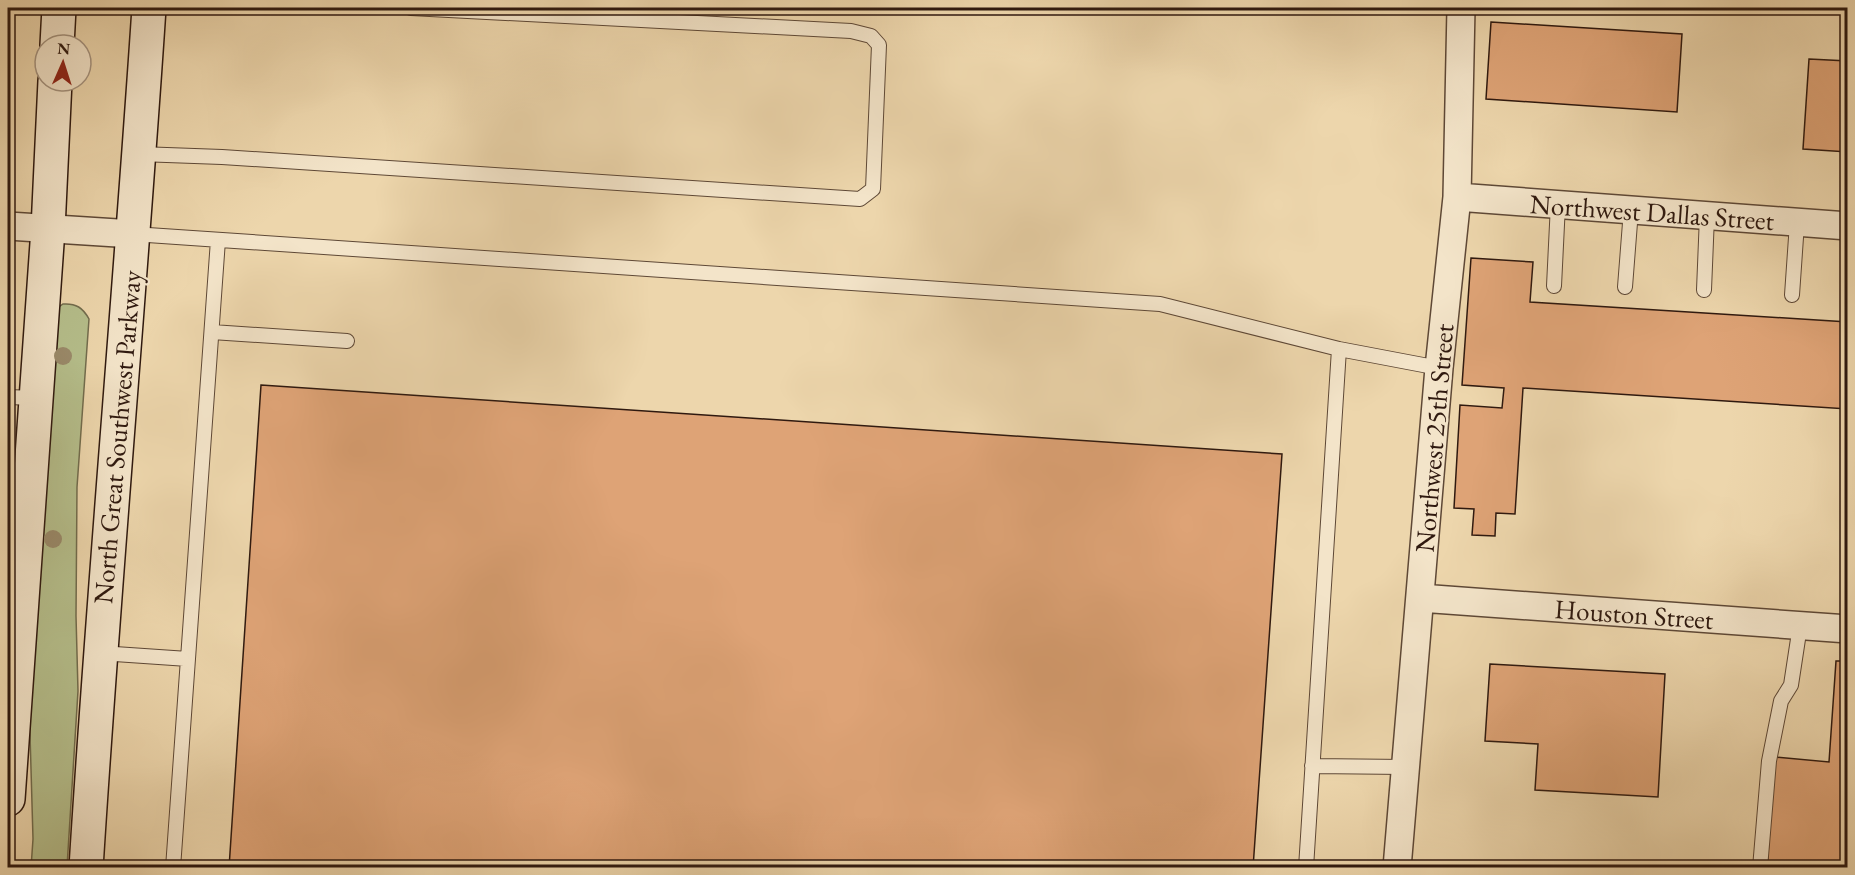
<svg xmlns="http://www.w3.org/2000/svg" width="1855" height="875" font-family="'EB Garamond',serif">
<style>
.green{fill:#b5be8b;stroke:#726c4d;stroke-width:1.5}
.building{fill:#dea376;stroke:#2f190f;stroke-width:1.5}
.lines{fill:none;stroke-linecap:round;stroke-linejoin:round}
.lane-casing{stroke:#5e4836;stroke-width:16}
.street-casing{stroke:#5e4836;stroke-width:30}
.secondary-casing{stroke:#2f190f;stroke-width:36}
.lane{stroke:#f3e4c9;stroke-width:14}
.street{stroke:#f3e4c9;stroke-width:27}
.secondary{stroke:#f3e4c9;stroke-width:33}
.tree{fill:#9a8a6a}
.labels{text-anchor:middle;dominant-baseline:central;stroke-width:4.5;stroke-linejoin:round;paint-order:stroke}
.street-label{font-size:27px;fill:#2f190f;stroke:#f3e4c9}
</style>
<rect width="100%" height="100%" fill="#edd6ac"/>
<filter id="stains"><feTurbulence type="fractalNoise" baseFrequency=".00333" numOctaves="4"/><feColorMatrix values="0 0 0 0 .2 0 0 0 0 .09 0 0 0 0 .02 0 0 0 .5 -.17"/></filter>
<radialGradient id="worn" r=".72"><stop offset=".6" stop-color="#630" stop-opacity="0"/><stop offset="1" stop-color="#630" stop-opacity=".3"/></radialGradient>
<!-- green -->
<path class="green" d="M63,304C76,303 83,308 89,319L77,487L76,616L78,691L67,867L31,868L33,839L28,664L56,309Z"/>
<!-- building -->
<path class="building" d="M1219,8H1312V14Z
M1491,22L1682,34L1677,112L1486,99Z
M1809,59L1848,61V152L1803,149Z
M1471,258L1533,262L1530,302L1848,322V409L1523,388L1515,514L1496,513L1495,536L1472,535L1474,509L1454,508L1460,405L1502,408L1504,388L1462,385Z
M261,385L1282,454L1253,868H229Z
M1836,661H1848V868H1767L1775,757L1829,762Z
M1490,664L1665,674L1658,797L1535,790L1538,744L1485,741Z"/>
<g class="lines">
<defs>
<path id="lane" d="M139,154L222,157L860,199L873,189L879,45L871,36L851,31L411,8
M133,234L1160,304L1339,349L1439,368
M1554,286L1558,204
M1625,287L1631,210
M1704,290L1707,216
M1792,295L1797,223
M212,332L347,341
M8,397L35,398
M100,653L188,659
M1312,766L1405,767
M173,868L218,240
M1306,868L1339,349
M1760,868L1769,761L1781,701L1791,685L1800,626"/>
<path id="street" d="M1457,197L1848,226
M8,226L133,234
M1420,598L1848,629
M1397,868L1439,368L1457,197L1461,8"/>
<path id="secondary" d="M57,45L59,8
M8,799L48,229L55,81
M86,868C104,581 130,294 149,8"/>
</defs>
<!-- lane casing -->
<use href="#lane" class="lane-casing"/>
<!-- street casing -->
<use href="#street" class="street-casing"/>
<!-- secondary casing -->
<use href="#secondary" class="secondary-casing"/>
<!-- lane -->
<use href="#lane" class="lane"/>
<!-- street -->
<use href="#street" class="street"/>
<!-- secondary -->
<use href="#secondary" class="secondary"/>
</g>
<!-- trees -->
<g class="tree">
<circle cx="63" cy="356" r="9"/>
<circle cx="53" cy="539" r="9"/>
</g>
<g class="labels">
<!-- street labels -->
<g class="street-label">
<text transform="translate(1652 212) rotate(4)">Northwest Dallas Street</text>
<text transform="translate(117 437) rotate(-85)">North Great Southwest Parkway</text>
<text transform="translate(1434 438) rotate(-85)">Northwest 25th Street</text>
<text transform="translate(1634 614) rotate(4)">Houston Street</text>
</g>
</g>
<!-- margin -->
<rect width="1855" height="875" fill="none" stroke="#edd6ac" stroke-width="30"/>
<rect x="9" y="9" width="1837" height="857" fill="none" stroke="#2f190f" stroke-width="3"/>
<rect x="15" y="15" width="1825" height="845" fill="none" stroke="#2f190f" stroke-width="1.5"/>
<!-- north arrow -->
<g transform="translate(63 63) rotate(3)"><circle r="28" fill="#f3e4c9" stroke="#a5937f" stroke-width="1.5"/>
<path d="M0-4.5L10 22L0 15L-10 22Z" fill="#8f2418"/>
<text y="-9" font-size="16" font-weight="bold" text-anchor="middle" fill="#2f190f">N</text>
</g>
<rect width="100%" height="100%" filter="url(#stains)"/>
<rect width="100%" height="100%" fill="url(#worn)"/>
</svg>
